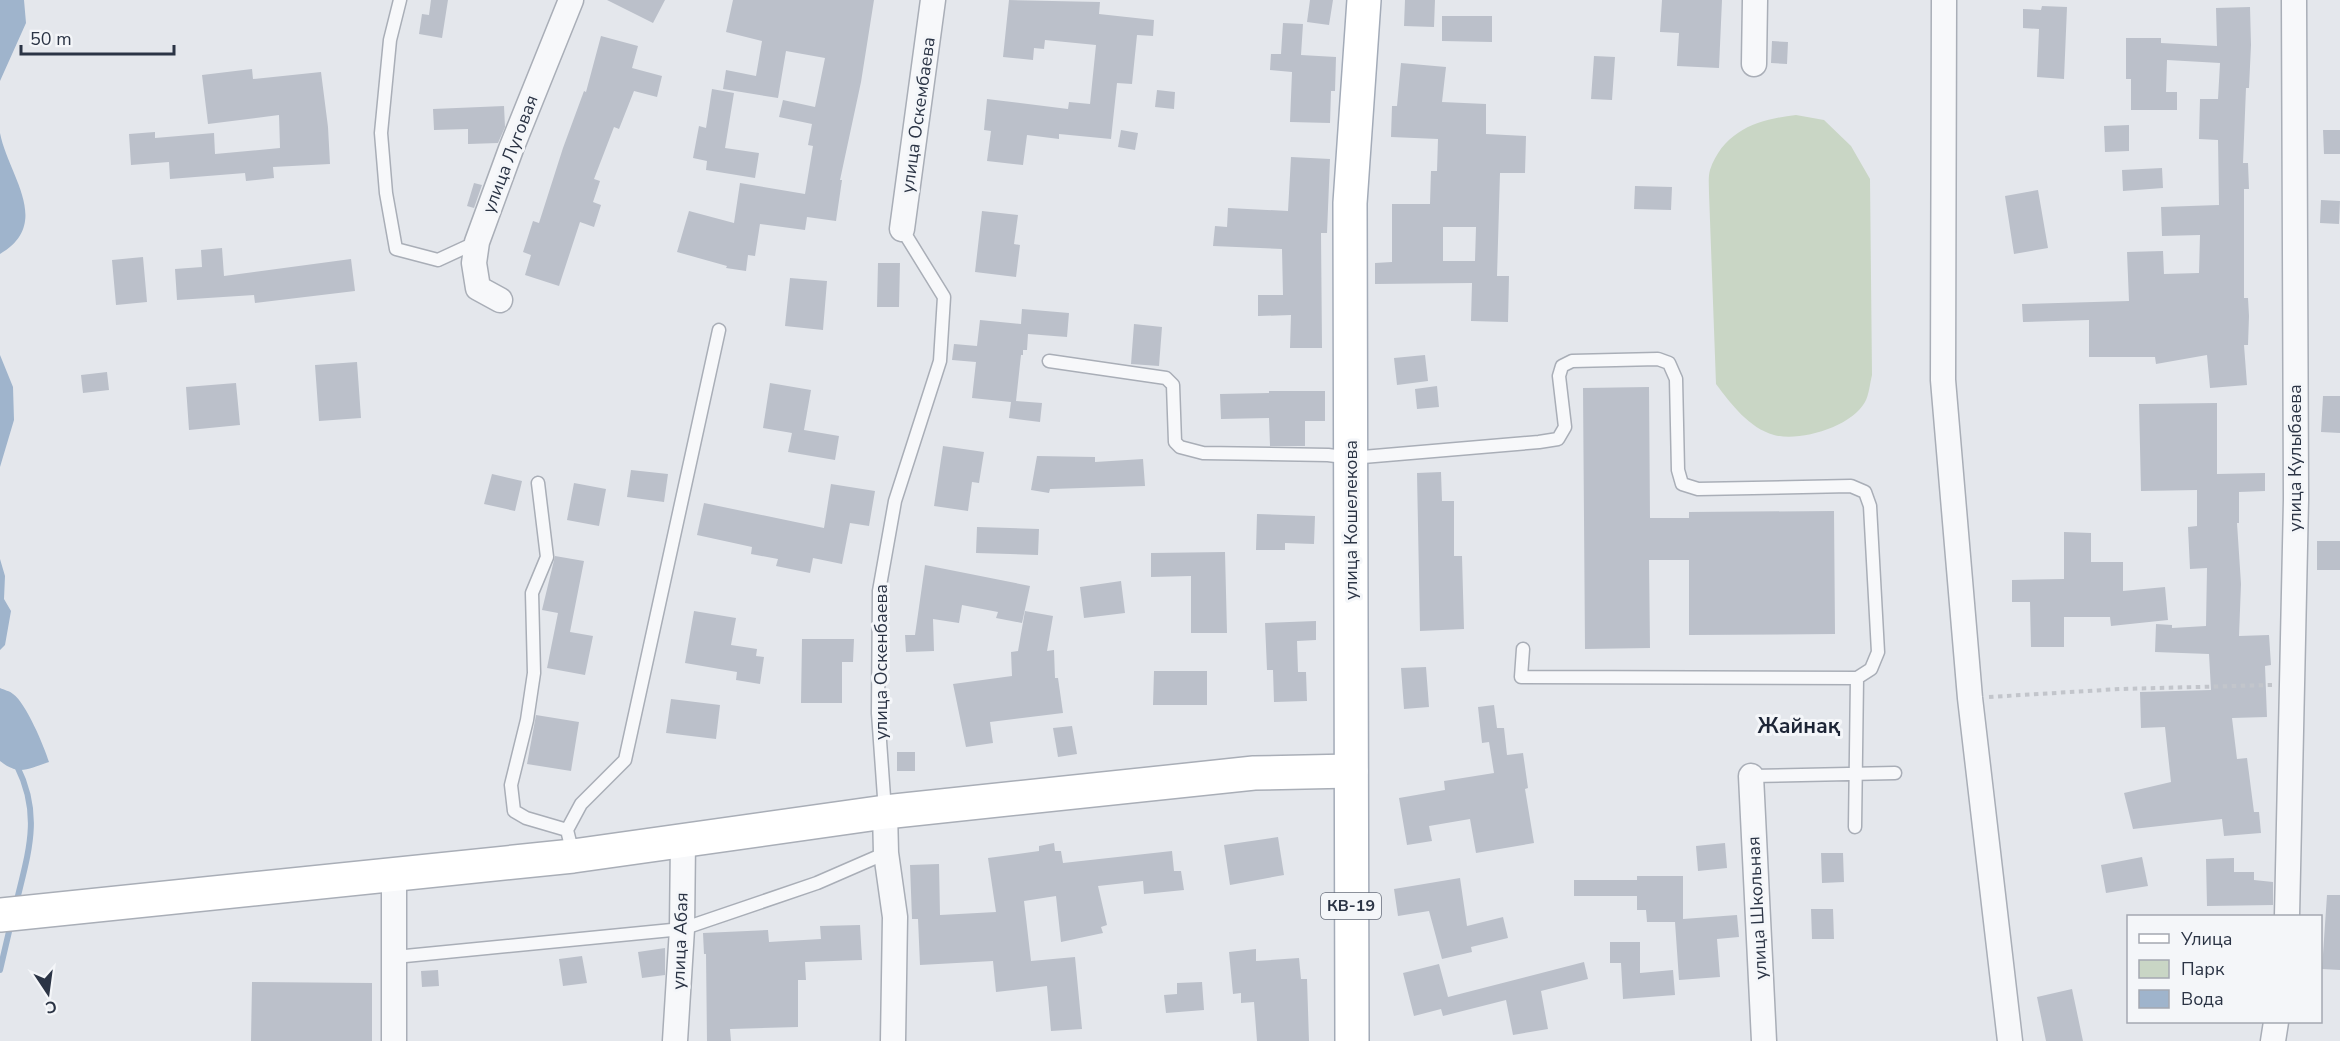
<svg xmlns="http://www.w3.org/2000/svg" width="2340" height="1041" font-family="'Nunito Sans',sans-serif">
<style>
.green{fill:#c9d6c5}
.water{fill:#9fb4cc}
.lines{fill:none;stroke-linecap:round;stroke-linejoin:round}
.stream{stroke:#9fb4cc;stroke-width:6}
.building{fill:#bbc0ca;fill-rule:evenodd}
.service-casing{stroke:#a9aeb7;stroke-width:15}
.minor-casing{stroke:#a9aeb7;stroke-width:27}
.secondary-casing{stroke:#a9aeb7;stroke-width:36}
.primary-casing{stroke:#a3abb8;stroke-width:36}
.path{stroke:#c2c5cb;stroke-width:4;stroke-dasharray:4.5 4.5;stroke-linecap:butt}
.service{stroke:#f7f8fa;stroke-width:12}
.minor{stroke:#f7f8fa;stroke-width:24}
.secondary{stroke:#fff;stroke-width:33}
.primary{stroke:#fff;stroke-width:33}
.labels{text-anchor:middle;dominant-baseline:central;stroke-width:6;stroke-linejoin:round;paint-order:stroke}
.shield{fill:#f4f6f9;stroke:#676e7b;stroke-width:1.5}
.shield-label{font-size:16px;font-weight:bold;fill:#2b3445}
.street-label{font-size:18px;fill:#2b3445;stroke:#f4f6f9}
.quarter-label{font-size:21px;font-weight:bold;fill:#1d2536;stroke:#f4f6f9}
</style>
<rect width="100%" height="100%" fill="#e4e7ec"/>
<!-- green -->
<path class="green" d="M1796,115L1824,120L1851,146L1870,179L1872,375C1870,383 1869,395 1865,402C1851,427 1800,442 1774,435C1749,428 1731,404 1716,384L1709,193C1709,186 1708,177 1710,170C1724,130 1759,119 1796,115Z"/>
<!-- water -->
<path class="water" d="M0,0H24L26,23L0,81Z
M0,133C8,175 53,223 0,254Z
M0,355L13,387L14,420L0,467Z
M0,559L5,576L4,599L11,611L5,645L0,650Z
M0,688C4,690 10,691 13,694C26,703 44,746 49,762C27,769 19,776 0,761Z"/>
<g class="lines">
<!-- stream -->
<path class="stream" d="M16,904C28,853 42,816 17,766
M0,970L11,923"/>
</g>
<!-- building -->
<path class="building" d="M431,0H448L442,38L419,34L422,14L429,15Z
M607,0H665L653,23Z
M733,0H874L861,82L840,180H842L836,221L807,217L805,230L760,224L755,256L748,255L746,271L726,268L727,266L677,252L689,211L734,223L740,183L805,194L813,146L808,145L812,124L779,117L783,100L815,107L825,58L786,51L778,98L723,89L726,70L756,76L762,41L726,32Z
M1009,0L1100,2L1099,14L1154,20L1153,36L1137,35L1132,84L1117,83L1111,139L1059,134V139L1027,135L1023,165L987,161L991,131L984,130L987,99L1068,109L1069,102L1090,104L1096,45L1045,40L1044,49L1034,48L1033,60L1003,57Z
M1310,0H1333L1329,25L1307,22Z
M1405,0H1435L1434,27L1404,26Z
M1662,0H1722L1719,68L1677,66L1679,33L1660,32Z
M2042,6L2067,7L2064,79L2037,77L2039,29L2023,28V9L2041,10Z
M2250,7L2251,45L2249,88H2246L2243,163H2248L2249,189H2244V298H2248L2249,316L2248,345H2244L2247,385L2210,388L2207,355L2156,364L2155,357H2089V320L2023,322L2022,304L2129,301L2127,252L2163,251L2164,274L2199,273L2200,235L2162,236L2161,207L2219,205L2218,140L2199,139L2200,99H2218L2220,63L2167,60L2166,92H2177V110H2131V79H2126V38H2161V43L2217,46L2216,8Z
M1442,16H1492V42L1442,41Z
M1283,23L1303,24L1301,55L1336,57L1335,91H1331L1330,123L1290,122L1292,72L1270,70L1271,54H1281Z
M601,36L638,46L632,68L662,76L657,97L634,91L619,129L614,127L594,179L600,181L593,202L601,205L594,227L580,222L559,286L525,275L531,255L523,252L533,221L539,223L563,148L584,91L586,92Z
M1772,41L1788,42L1787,64L1771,63Z
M1594,56L1615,57L1612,100L1591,99Z
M1401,63L1446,67L1442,102L1486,104V134L1526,136L1525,173H1500L1497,276H1509L1508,322L1471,321L1472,283L1375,284V263L1392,262V204H1430L1431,171H1437L1438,139L1391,137L1392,106H1397ZM1443,227H1476L1475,261H1443Z
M252,69L253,79L321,72L328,127L330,164L273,167L274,178L246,181L245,173L170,179L169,162L131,165L129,134L155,132V138L214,133L215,154L280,148L279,115L208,124L202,75Z
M712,89L734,93L725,148L759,153L755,178L706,170L707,161L693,158L699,126L706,128Z
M1157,90L1175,92L1174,109L1155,107Z
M504,106L505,127L498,143L468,144V129L434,130L433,109Z
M2129,125V151L2105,152L2104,126Z
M1121,130L1138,133L1135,150L1118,147Z
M2323,130H2340V154H2324Z
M1291,157L1330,159L1327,233H1321L1322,348H1290L1291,315L1258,316V295H1283L1282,249L1213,246L1215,226L1227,227L1228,208L1288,211Z
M2162,168L2163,188L2123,191L2122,170Z
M474,183L482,185L474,208L467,206Z
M1635,186L1672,187L1671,210L1634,209Z
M2038,190L2048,248L2014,254L2005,196Z
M2321,200L2340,201L2339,224L2320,223Z
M982,211L1018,215L1014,244L1020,245L1016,277L975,272Z
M222,248L224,276L351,259L355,291L255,303L254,295L177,300L175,269L202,267L201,250Z
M143,257L147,302L116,305L112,260Z
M878,263H900L899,307H877Z
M790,278L827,281L823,330L785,326Z
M1022,309L1069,313L1067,337L1028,334L1027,350H1023V355H1021L1016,401L1042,403L1040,422L1009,418L1011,402L972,398L976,362L952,360L954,344L977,346L980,320L1021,324Z
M1134,324L1162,327L1159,366L1131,364Z
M1425,355L1428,381L1397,385L1394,358Z
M357,362L361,418L319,421L315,365Z
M107,372L109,390L83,393L81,375Z
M236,383L240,425L189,430L186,387Z
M770,383L811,390L804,430L839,436L835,460L788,452L792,433L763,428Z
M1437,386L1439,407L1417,409L1415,389Z
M1649,387L1650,518H1689V512L1834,511L1835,634L1689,635V560H1649L1650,648L1585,649L1583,388Z
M1269,391H1325V421H1305V446H1270L1269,418L1221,419L1220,394L1269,393Z
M2323,396H2340V433L2321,432Z
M2217,403V474L2265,473V491L2239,492V523H2237L2241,584L2239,636L2269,635L2271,665L2265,666L2267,717L2232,718L2237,759L2247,758L2254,812H2259L2261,833L2224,836L2222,819L2133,829L2124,793L2171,782L2165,727L2141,728L2140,692L2211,690L2209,654L2155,652L2156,624L2172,625V628L2206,626L2207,568L2190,569L2188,527L2197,526V490L2141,491L2139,404Z
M943,446L984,452L979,483L972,482L968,511L934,506Z
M1037,456L1095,457V462L1143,459L1145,486L1050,489L1049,493L1031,490Z
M631,470L668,474L664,502L627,497Z
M1441,472L1442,501H1454V556H1462L1464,629L1420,631L1417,473Z
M492,474L522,481L515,511L484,504Z
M574,483L606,489L599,526L567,520Z
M831,484L875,491L869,526L850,523L842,564L813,558L810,573L776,566L778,559L751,554L752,547L697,535L704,503L824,528Z
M1257,514L1315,516L1314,544L1285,543V550H1256Z
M977,527L1039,529L1038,555L976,553Z
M2064,532L2091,533V562H2123V591L2165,587L2168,620L2111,626L2110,617H2064V647H2031L2030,602H2012V580L2064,579Z
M2317,541H2340V570H2317Z
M1225,552L1227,633H1191V576L1151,577V553Z
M555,556L584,561L570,632L593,636L585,675L547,668L558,613L542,610Z
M925,565L1030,586L1022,623L996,618L998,612L962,605L959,623L933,619L934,651L906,652L905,635H915Z
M1121,581L1125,613L1084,618L1080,587Z
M694,611L736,618L731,645L757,649L756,656L764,657L760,684L736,680L737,672L685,663Z
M1025,611L1053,616L1047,651L1054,650L1055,678H1058L1063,713L990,722L993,743L966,747L953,684L1012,676L1011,652L1018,651Z
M1316,621V640L1297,641L1298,672H1306L1307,701L1274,702L1273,670H1267L1265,623Z
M802,639H854L853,662H842V703H801Z
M1426,667L1429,707L1404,709L1401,668Z
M1154,671H1207V705H1153Z
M671,699L720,705L716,739L666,733Z
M1494,705L1497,728H1504L1507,755L1523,753L1528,788L1525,789L1534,843L1476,853L1470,819L1429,826L1432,841L1407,845L1399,798L1445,790L1444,781L1494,773L1489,742L1482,743L1478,707Z
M536,715L579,722L571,771L527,764Z
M1072,726L1077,754L1058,757L1053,728Z
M897,752H915V771H897Z
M1278,837L1284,875L1230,885L1224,845Z
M1054,843L1055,851H1061L1063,863L1172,851L1174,871H1181L1184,890L1144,894L1143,881L1098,886L1107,925L1101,927L1103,933L1061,942L1056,896L1024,901L1031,961L1075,957L1082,1029L1051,1031L1047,986L996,992L993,961L920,965L918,919H912L910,865L939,864L940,915L996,912L988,858L1039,851V846Z
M1725,843L1727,868L1698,871L1696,846Z
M1821,853H1843L1844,882L1822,883Z
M2142,857L2148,886L2106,893L2101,865Z
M2234,858V872H2254V880L2273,882V905L2207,906L2206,859Z
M1637,876H1683V919L1737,915L1739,937L1717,939L1720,977L1679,980L1675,922H1647L1646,910H1637V896H1574V880H1637Z
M1460,878L1467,926L1503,917L1508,938L1471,947L1472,952L1442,959L1429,911L1398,916L1394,889Z
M2327,895H2340V970L2322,969Z
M1811,909H1833L1834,939H1812Z
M860,925L862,960L805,962L806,980H798V1027L730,1029L731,1041H707L706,954H704L703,933L768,930L769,942L821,939L820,926Z
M1610,942H1640V973L1673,970L1675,995L1623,999L1621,963H1610Z
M665,948V975L642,978L638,952Z
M1256,949V961L1299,958L1301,979H1307L1309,1041H1257L1254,1002L1241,1003V993L1233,994L1229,952Z
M582,956L587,983L563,986L559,959Z
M1584,962L1588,979L1541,991L1548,1029L1513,1035L1506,1000L1443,1016L1441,1009L1414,1016L1403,973L1439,964L1448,997Z
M438,970L439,986L422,987L421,971Z
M252,982L372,983V1041H251Z
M1202,982L1204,1010L1166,1013L1164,995L1177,994V983Z
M2072,989L2083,1041H2046L2037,997Z"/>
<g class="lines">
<defs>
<path id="service" d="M400,0L390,40L381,133L386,193L396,249L438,260L477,242
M1049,361L1166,378L1173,385L1175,442L1180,447L1203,453L1328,455L1351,458L1539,442L1558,439L1565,427L1559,376L1562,366L1572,361L1658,359L1669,363L1676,379L1678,470L1682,484L1698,489L1851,486L1865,492L1870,506L1878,652L1871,669L1857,678L1521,677L1523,649
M538,483L547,557L532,593L534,673L527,720L511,785L514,811L526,818L567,830
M1751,776L1895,773
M885,811L878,713L879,591L895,501L940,361L944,297L902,229
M1855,827L1857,678
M573,854L567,830L581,804L625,760L719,330
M395,957L682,929L817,883L886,853"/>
<path id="minor" d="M1944,0L1943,380L1970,698L2010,1041
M1754,64L1755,0
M902,229L933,0
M500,300L478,288L474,263L477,242L511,149L571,0
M1751,776L1764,1041
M885,812L886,853L895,917L893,1041
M2287,916L2296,500L2294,0
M394,1041V874
M675,1041L682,929L683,841
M2273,1041L2276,1022"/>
<path id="secondary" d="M0,915L573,856L885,812L1254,773L1351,771"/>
<path id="primary" d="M1352,1041L1350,203L1364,0"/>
</defs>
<!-- service casing -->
<use href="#service" class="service-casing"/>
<!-- minor casing -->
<use href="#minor" class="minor-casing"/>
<!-- secondary casing -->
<use href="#secondary" class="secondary-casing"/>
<!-- primary casing -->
<use href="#primary" class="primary-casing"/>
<!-- path -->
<path class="path" d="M1989,697L2120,689L2272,685"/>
<!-- service -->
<use href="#service" class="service"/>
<!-- minor -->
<use href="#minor" class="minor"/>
<!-- secondary -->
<use href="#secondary" class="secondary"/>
<!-- primary -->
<use href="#primary" class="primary"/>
</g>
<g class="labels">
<!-- shield labels -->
<rect class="shield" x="1321" y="893" width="60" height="26" rx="4.5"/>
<g class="shield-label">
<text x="1351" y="906">КВ-19</text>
</g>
<!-- street labels -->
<g class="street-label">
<text transform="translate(918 115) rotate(-82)">улица Оскембаева</text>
<text transform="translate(510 154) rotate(-69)">улица Луговая</text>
<text transform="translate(2295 458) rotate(-90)">улица Кулыбаева</text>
<text transform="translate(1351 520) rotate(-90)">улица Кошелекова</text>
<text transform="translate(881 662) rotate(-90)">улица Оскенбаева</text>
<text transform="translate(1757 908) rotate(-93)">улица Школьная</text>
<text transform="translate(680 941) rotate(-88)">улица Абая</text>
</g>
<!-- quarter labels -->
<g class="quarter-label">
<text x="1799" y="726">Жайнақ</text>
</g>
</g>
<!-- legend -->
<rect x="2127" y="915" width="195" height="108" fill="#f4f6f9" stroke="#a4a8b1" stroke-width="1.5"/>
<rect x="2139" y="934" width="30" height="9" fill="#ffffff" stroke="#a4a8b1" stroke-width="1.5"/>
<text x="2181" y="945" font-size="18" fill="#2b3445">Улица</text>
<rect x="2139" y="960" width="30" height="18" fill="#c9d6c5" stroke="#a4a8b1" stroke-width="1.5"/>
<text x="2181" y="975" font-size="18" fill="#2b3445">Парк</text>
<rect x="2139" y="990" width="30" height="18" fill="#9fb4cc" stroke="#a4a8b1" stroke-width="1.5"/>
<text x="2181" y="1005" font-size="18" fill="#2b3445">Вода</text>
<!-- north arrow -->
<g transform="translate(48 993) rotate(167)" stroke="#f4f6f9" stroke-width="4.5" paint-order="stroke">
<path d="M0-4.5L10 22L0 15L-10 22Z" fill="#2b3445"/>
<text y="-9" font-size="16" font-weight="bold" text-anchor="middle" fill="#2b3445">С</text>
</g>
<!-- scale -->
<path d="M21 45v9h153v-9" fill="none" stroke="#2b3445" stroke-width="3"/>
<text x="30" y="45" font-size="18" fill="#2b3445" stroke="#f4f6f9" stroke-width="4.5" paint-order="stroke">50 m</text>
</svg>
